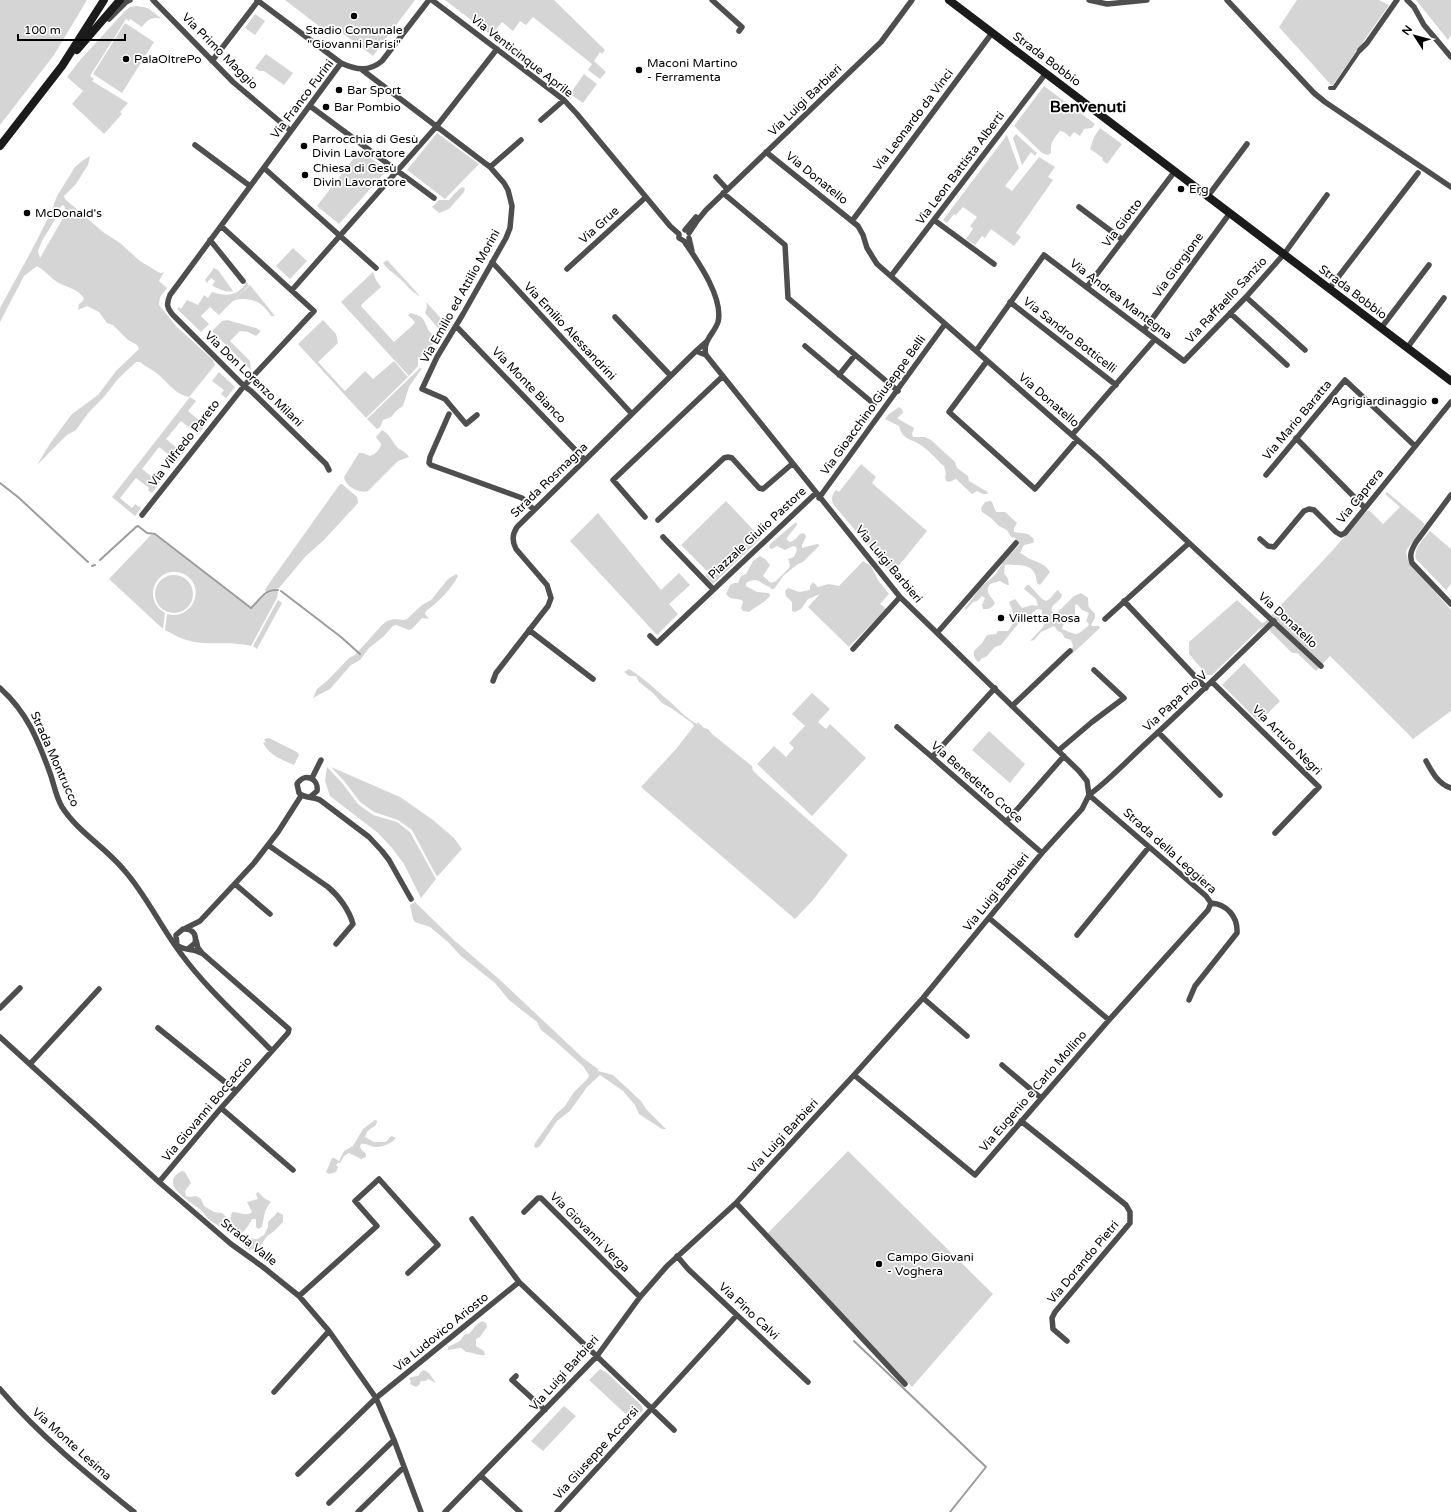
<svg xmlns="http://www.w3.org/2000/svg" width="1451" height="1512" font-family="'Varela Round',sans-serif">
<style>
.green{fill:#d5d5d5;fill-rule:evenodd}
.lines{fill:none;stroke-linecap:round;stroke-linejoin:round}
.stream{stroke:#9c9c9c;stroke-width:2}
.pedestrian{stroke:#4e4e4e;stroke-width:4}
.minor{stroke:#4e4e4e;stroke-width:5.5}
.secondary{stroke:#1b1b1b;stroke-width:8}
.poi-dot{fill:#000;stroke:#fff;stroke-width:1.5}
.labels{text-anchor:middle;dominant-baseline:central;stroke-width:3.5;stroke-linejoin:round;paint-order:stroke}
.poi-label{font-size:12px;fill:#000;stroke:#fff;text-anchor:start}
.street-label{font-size:12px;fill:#000;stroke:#fff}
.district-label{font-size:16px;font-weight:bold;fill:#000;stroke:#fff}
</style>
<rect width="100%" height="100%" fill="#fff"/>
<!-- green -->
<path class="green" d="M0,0H87L54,55L0,125Z
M285,0H415L373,56L341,32L338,35L331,32L328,33Z
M445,0H554L605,50L602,54L600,52L594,61L606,72L600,79L588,70L592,64L533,17L526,25L520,21L513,31L502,22L491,35Z
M1297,0H1379L1389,5L1332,86L1279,27Z
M1416,0H1451V35L1448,40Z
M137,6L148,8L162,19C152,16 147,20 142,27L130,19L129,21L126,19L90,76L94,79L92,81L128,103L120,112L122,114L104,134L72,104L83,91L67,77L80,60L125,11L130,7Z
M255,14L265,21L255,35L245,28Z
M125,23L154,42L122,93L93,74Z
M266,54L293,73L284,85L264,71H260L255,68Z
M584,74L597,84L583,103L570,94Z
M1044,86L1095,124L1092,128L1084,129L1080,136L1074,132L1070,137L1064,132L1060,131C1054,138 1050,143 1051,153L1048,155L1042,153L1014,126Z
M1100,128L1122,144L1107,164L1102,160L1103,158L1090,149L1094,137Z
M437,133L479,164L445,199L407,170Z
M1016,134L1037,153L1035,156L1031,152L1022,165L1013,138Z
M1007,135L1019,168L1005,186L1012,191L1039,157L1055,167L1048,177L1053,180L1016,233L1021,237L1014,246L991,229L985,238L982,236L975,245L966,239L973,229L970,226L977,217L963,207L956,215L954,214L947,223L943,220Z
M360,150L387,170L339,224L317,206Z
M90,156L88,165L76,184L64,196L65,199L103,232L120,243L140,261L158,272L161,273L164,272L159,281L167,288L160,297L159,305L176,326L213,360L215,365L189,397C176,395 168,383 159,375C153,370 146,367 140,362H136L118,379L103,398L89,412L76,430L67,435L37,465L51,442L72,414L98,395L116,371L139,349L137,345L128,340L113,325L107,323L99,312L87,306L78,310L79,304L82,302L84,299C80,289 65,287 57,282C50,277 44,270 37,266L24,276L0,322V308L35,244L51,212L57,196L75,167L82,161ZM63,205L65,207L63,218L40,258L38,251L42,241L57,216L58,209Z
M462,187L465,188L464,192L449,209L439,213L432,207L439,200H449L455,193Z
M293,248L307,261L290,279L276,266Z
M387,260L420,296C410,292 406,283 398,277C392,272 387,269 383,263Z
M214,268L218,270L233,291C226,293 219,289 213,286H212L215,281L211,278L207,283L205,280Z
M373,272L376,280L381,287L362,304L361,306L394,342L414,324L415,322L408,315L411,313C423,318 422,315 427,327C428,332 435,336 438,339L418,359V366L409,376L341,302Z
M243,278L249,285L219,315L210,307L201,316L209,324L201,332L177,309L179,307L181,309L187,300L198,305L204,295L208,298L212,292C225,296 235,297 245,285Z
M250,285L275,316H271C269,313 266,309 263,306C257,299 240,297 233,301Z
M426,302L450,328L444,335L425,313L427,307Z
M227,320L256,328L261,331L256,336L248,332L240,331L230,341L250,361L251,370L212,331L222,321Z
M323,320L336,334L338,343L318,362L345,391L365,371L373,379L394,361L408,377L366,418L298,344Z
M420,368H422L409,387L403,406L397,410L391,417L383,420L380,427L377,429L367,419Z
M219,372L235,387L226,398L221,394L224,390L212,381Z
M190,397L196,401L188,411L205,425L198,435L181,421L166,439L178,449L180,447L185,451L174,465L169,461L172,457L159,447L142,469L155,479L159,473L164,477L152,493L148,490L149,488L136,478L120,498L132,508L135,504L141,508L135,516L112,497Z
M899,407L902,409L903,413L897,418L914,428L912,434L913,437H925L931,440L955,462L957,468L968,476L969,481L986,491L988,492L987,494H983L977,491L972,494L956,479L949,482L946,481L945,477L946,473L944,466L941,464C936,458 926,448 919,444C909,438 903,440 899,426L885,419L889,414Z
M382,430C390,434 392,442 398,448C402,451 406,452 409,457L398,461L368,491C359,494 345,486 344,477L359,453H363L370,456C375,454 380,450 381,444L376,437Z
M861,464L876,477L872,483L927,531L892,574L833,504C831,498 832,495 836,490L839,492Z
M340,484H342L357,497L358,501V503L324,540L306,556L279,588L266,592L265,590L268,585Z
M1387,492L1425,524L1406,551L1408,561L1451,610V711L1413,739L1330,656L1316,671L1297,653H1292L1265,626L1259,629L1212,675H1207L1189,654V642L1237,600L1262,623L1265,622L1333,550L1367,511H1370L1383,524L1400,507L1385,494Z
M726,501L761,538L713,584L705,576L708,572L681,545Z
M990,501L992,502L996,512H1005L1016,522L1017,523L1014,528V532L1028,534L1033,538L1034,542L1033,543L1024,545L1020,553C1023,554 1025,556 1028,558C1036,562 1045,563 1050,572L1040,585L1037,583C1036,568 1028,565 1015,565C1011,565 1009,564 1005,565L1004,573L1008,579L1009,585H1007L1000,581L990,584C984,593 991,595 995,603C993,607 989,610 983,609L982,605L985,598L982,596L977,601L973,602L966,610L965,608L981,587L995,575L1004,561L1020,544L1016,542L1015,538L1011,537L1007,530L999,526L991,518L982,512L981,508L985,502Z
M598,513L661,590L679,573L690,585L669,604L678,614L657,635L570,541Z
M796,522L797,525L786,539L790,542C796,541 797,535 802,533L805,534L806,537L802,545V548L817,544L820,545L803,562L798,564L784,575L774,589H771L770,587C758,583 759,576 746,583V586L757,592L769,593L770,596C765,602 756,607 749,612L743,611L741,608L743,602L742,600L730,598L726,594L730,585L734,583H738L741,576L746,574L753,561L760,556L765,559L770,565L763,576L771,583L776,581L789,568L790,565L788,559L794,557L797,550L796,547L793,546L785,550L777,546L772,549L769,548L770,544Z
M1430,531L1451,549V584L1446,590L1416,559C1413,548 1424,539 1430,531Z
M151,535H155L250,608H252C260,599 265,592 278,591L277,598L251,646C232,641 213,645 194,642C184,640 174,635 165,630L167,614C193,621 207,586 184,574C158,562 140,599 165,613L163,629L109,579Z
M863,561L871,566L878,580L889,594L880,604L886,609L849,647L808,607L820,594L808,599L801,609L795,612L792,611V602L786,596L785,591L788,588L799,592L810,590V586L813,582L818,587L829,584L839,586Z
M456,574L458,576C451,590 438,602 426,611L425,614L429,619L422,618L412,629L409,630L396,625L393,626L383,637L369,648L360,660L351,665L330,689L313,698L317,689L328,680L349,658L355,655L382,625L387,621L394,619L404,620L407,619L422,605L431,600L448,579Z
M155 594a19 19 0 1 1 38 0a19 19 0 1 1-38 0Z
M1027,585H1029L1042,599L1046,601C1052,599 1053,593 1058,590L1062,595C1059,604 1050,603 1052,612L1057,613L1074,596L1081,593L1088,598C1089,611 1087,604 1095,614V618L1091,625L1092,626H1099L1100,628L1072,654H1070L1073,646L1071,640L1065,638L1062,633L1058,631L1054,626L1041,632L1034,640L1030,641L1043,627L1046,620L1042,615V610L1038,609L1033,612L1030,617L1018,624L1001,645L995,647L986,657L982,658L979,662C975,660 973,655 974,651L982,643L987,635L996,634L998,631H1008C1017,619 1014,615 1009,602L1015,599L1022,608L1032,605L1036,606L1038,605L1036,599L1024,589ZM1077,604L1082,610L1089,613L1086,621L1089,624L1088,626C1075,637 1077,635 1062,629C1063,621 1071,621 1075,616V605Z
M278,600L282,603L257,649L253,646Z
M1244,663L1280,701L1259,722L1222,685Z
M629,669C641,676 653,687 663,696C675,705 684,717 697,724L698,722L704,728L708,729L712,734L752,766L753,771L848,855L813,900L795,919L641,787L676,749L694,726L692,723L671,708L662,703L653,693L639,682L636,676H629L624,672Z
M812,693L830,709L818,722L826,729L830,724L866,758L812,816L757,764L774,746L786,757L794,748L789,743L805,726L792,714Z
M989,731L1025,764L1010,783L972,750Z
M269,738L297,752L299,755L294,765C281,759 270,756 263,743L266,742L264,739Z
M327,767L343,784L358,804L373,815L397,822L410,832L436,879L421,898L404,864L392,848L378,833L330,796L325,781Z
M331,767L400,797L433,820L454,838L462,849L437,877L412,830L398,820L374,812L360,802L345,782Z
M415,902L455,941L499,979L583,1058L598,1069V1071L613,1075L641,1101L646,1109L666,1129H662L639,1114L635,1105L623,1091L600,1075L587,1087L570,1111L557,1121L540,1146L537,1148L534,1147L535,1143L555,1115L565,1106L574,1092L588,1078L589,1075L583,1066L555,1041L541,1030L537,1022L509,1000L495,983L461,956L448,942L430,927L415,922L413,919L410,905Z
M375,1120L377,1121C377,1127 371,1127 367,1132L365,1137L374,1142H386L391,1136L396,1138C391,1144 379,1149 371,1146C367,1145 366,1143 361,1144L360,1146L361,1149L366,1154V1157L361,1159L349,1153L344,1156L340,1163H338L336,1165L338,1167L336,1172L329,1174L326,1172L332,1158H334L339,1161L344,1151L353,1146L363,1129Z
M848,1151L993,1294L912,1387L767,1234Z
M182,1171L185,1172L191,1183L185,1191L186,1196L191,1197L196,1196L201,1199L204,1206L214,1212L222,1213L228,1219H230L232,1212C239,1212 247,1217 252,1212L247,1202L258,1199L256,1194L258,1192L264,1198L271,1202C264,1209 264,1218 262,1227L258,1229L256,1227V1219H252C250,1224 242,1237 235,1235C233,1235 230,1232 227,1231C222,1226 215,1225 209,1219C206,1217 204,1213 201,1210C190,1201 157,1184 182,1171Z
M278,1212L283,1215V1222L273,1232L267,1236L259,1248L249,1250L245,1248L243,1239C248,1235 252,1240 258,1239L260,1237L264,1235L268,1227V1222Z
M482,1321L486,1323L487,1327L480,1337L476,1339V1346L484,1351L485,1355C477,1356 473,1352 466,1352L461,1348L448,1350V1347L460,1341L464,1335L470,1333L476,1325Z
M600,1369L607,1373L642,1406L643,1411L632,1420L589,1380Z
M424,1370L429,1373L436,1383L428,1379L426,1381H421L419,1385L416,1387L410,1384L411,1381L409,1379L411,1377L418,1376L422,1371Z
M564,1406L576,1416L543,1451L531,1441Z"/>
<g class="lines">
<!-- stream -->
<path class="stream" d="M0,483L18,497L88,562
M100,560L136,527L138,526L147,533L155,534L251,608C260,600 264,589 278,590
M92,566L95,565
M281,591L341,637L360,654
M854,1341L986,1467L950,1512"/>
<!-- pedestrian -->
<path class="pedestrian" d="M1330,88H1334L1360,50"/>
<!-- minor -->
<path class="minor" d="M153,0L233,82L291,131
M257,0L341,63
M432,0L564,100L577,114L670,226L679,234V238L684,241C697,260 724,298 718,322C714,334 702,341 706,355L900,597L1079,771L1087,781L1089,795L1082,809L1042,853L923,998L854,1075L736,1203L667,1266L640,1297L597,1356L445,1512
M712,0L742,27L739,31
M1089,0L1107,4L1147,0
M1227,0L1314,93L1325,102L1451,187
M1407,0L1414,7L1424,25L1451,57
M109,19L126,2L130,0
M1360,50L1367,43L1397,0
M212,61L258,1
M361,69L490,167L504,183L508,190L512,206L510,228L506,238L463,314L437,357L422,389L445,399L466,424L477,415
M310,106L434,198
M541,120L564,100
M195,145L250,186
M766,152L858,226L863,235L867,248L877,264L1098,458L1321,666
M490,167L521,140
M264,168L376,268
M716,177L727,189
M723,193L785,245L788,298L898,391
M1208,196L1247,144
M1079,207L1123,240
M934,220L994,264
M852,221L992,33
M685,230L696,217
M689,233L697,221L706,210L881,42L912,0
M689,238L692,251
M210,240L243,281
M492,262L632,414
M567,269L646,197
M891,276L1046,73
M1087,287L1175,171
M1329,289L1418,173
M292,290L436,127L497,49
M1246,297L1305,350
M1010,302L1116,385
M1230,313L1287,365
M615,317L670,375
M456,326L585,460
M1381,328L1429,265
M1144,330L1230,213
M706,342L696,351L706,355
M805,346L874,404
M1407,348L1444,298
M976,351L1044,255L1184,361L1246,297L1284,254L1327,195
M987,361L949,412L1035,489L1077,440
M839,375L855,355
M449,414L430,457L429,463L431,465L522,498L534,510
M1072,435L1155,339
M1296,438L1365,508
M329,470L326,464L251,391L244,386L173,315C167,308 166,304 170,295L341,63C356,70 369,72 382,61L429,0
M1266,475L1345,380L1415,446
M1451,495L1416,542C1412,549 1409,554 1412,563L1451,604
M819,498L945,324
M142,515L244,386L314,311L221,226
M645,517L613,480L723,376
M658,520L724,458L728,457L732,458L759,488L763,489L792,464
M663,537L713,589
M1260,539L1268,546L1274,547L1304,511L1309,509L1314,510L1336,532L1341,535L1345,533L1451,402
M1124,601L1206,688
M1105,619L1189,543
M529,630L593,679
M937,633L1016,543
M650,636L657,643L816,493
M853,649L900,597
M493,681L496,673L548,606L551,598L547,585L516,549C512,541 512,535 517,527L696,351
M1212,682L1319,787L1275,833
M0,688C27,712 38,740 50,773C54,784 56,797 62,807C78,832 105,847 124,870C147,896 161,928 182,955C206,988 242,1020 271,1050
M1012,706L1070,651
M897,727L932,757L1042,853
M1158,732L1220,795
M1059,750L1092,722L1124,698L1094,670
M932,757L995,688
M1426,761C1432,772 1438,784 1451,788
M312,778L321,760
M1089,795C1108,781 1124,764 1141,748C1186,707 1230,664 1274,621
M1089,795L1206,896L1211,903
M310,797L317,791C319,778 304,772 297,784L299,793C305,799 313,796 320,800L369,837L382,851L389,860L411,899
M1006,822L1064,756
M268,845L328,887C339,896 349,910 353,924L336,944
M235,884L270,914
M989,918L1109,1020
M186,928L200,921L254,863L278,832L301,796
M1077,935L1149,847
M189,948L195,943C197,934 192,928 183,929L176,935L177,945C184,951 193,948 201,953
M923,998L967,1036
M1189,1000L1195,986L1237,933C1238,917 1227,904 1211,903
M0,1008L20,988
M158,1028L236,1091
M0,1037L159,1182L231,1244L263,1267L299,1296L329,1331L376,1398L394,1440L421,1512
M30,1064L99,989
M1002,1065L1041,1098
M854,1075L975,1175L1109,1020L1208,910L1211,903
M221,1108L293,1170
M1021,1121L1126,1205L1130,1212V1223L1055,1312L1052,1318L1053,1329L1067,1341
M159,1182L221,1108L288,1033L289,1029L202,953L198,948L196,940
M736,1203L905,1384
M524,1212L538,1198H541L640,1297
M472,1219L519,1282L674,1430
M677,1256L688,1269L808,1382
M299,1296L377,1226L355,1201L379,1179L438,1245L408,1273
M516,1376L512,1380L545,1410
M0,1389C39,1435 87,1474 134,1512
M274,1392L329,1331
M298,1474L376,1398L519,1282
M481,1476L520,1512
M329,1503L394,1440
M358,1512L404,1467
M557,1512L737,1315"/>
<!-- secondary -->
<path class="secondary" d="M949,0L1451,381
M77,50L120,0
M0,146L62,66L104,0"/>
</g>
<!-- markers -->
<g class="poi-dot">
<circle cx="354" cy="16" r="4"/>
<circle cx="126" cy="59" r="4"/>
<circle cx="639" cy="70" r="4"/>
<circle cx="339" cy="90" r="4"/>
<circle cx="326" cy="107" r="4"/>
<circle cx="304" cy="146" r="4"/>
<circle cx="305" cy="175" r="4"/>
<circle cx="1181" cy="189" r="4"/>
<circle cx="27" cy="213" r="4"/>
<circle cx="1435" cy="401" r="4"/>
<circle cx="1001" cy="618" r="4"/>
<circle cx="879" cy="1264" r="4"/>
</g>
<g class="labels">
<!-- poi labels -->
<g class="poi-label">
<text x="354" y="30" text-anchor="middle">Stadio Comunale<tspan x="354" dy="14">"Giovanni Parisi"</tspan></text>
<text x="134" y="59">PalaOltrePo</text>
<text x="647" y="63">Maconi Martino<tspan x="647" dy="14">- Ferramenta</tspan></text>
<text x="347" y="90">Bar Sport</text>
<text x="334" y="107">Bar Pombio</text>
<text x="312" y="139">Parrocchia di Gesù<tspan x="312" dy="14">Divin Lavoratore</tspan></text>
<text x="313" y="168">Chiesa di Gesù<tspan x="313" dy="14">Divin Lavoratore</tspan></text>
<text x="1189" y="189">Erg</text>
<text x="35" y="213">McDonald's</text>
<text x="1427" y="401" text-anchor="end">Agrigiardinaggio</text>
<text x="1009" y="618">Villetta Rosa</text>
<text x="887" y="1257">Campo Giovani<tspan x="887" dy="14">- Voghera</tspan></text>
</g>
<!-- street labels -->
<g class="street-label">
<text transform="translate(220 51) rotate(45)">Via Primo Maggio</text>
<text transform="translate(522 56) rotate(38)">Via Venticinque Aprile</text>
<text transform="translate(1047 59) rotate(37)">Strada Bobbio</text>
<text transform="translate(302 99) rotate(-53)">Via Franco Furini</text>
<text transform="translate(805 100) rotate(-44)">Via Luigi Barbieri</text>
<text transform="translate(913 120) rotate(-53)">Via Leonardo da Vinci</text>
<text transform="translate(960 168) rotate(-53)">Via Leon Battista Alberti</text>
<text transform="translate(817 178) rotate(39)">Via Donatello</text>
<text transform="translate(1122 223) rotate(-53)">Via Giotto</text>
<text transform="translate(599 225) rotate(-42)">Via Grue</text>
<text transform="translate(1178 265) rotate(-54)">Via Giorgione</text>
<text transform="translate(1353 292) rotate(37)">Strada Bobbio</text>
<text transform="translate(460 296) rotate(-61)">Via Emilio ed Attilio Morini</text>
<text transform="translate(1121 299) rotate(37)">Via Andrea Mantegna</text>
<text transform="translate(1226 300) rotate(-47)">Via Raffaello Sanzio</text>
<text transform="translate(570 331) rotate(47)">Via Emilio Alessandrini</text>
<text transform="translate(1070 335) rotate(38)">Via Sandro Botticelli</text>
<text transform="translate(254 379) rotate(44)">Via Don Lorenzo Milani</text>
<text transform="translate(529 385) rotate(46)">Via Monte Bianco</text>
<text transform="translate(1049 400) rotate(41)">Via Donatello</text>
<text transform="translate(873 405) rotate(-54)">Via Gioacchino Giuseppe Belli</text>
<text transform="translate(1297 420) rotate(-50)">Via Mario Baratta</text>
<text transform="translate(184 443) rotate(-52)">Via Vilfredo Pareto</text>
<text transform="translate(549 480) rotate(-44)">Strada Rosmagna</text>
<text transform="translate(1360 496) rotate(-51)">Via Caprera</text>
<text transform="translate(757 533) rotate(-43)">Piazzale Giulio Pastore</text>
<text transform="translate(889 564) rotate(50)">Via Luigi Barbieri</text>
<text transform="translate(1288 620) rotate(43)">Via Donatello</text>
<text transform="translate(1175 701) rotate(-43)">Via Papa Pio V</text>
<text transform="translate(1287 740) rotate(45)">Via Arturo Negri</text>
<text transform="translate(55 759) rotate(66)">Strada Montrucco</text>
<text transform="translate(977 782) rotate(41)">Via Benedetto Croce</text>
<text transform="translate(1170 851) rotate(42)">Strada della Leggiera</text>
<text transform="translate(996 892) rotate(-51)">Via Luigi Barbieri</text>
<text transform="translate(1033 1091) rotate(-49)">Via Eugenio e Carlo Mollino</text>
<text transform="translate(207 1109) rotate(-50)">Via Giovanni Boccaccio</text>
<text transform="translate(783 1136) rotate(-47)">Via Luigi Barbieri</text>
<text transform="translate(590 1232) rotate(45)">Via Giovanni Verga</text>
<text transform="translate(249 1242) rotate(38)">Strada Valle</text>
<text transform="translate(1083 1262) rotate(-50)">Via Dorando Pietri</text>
<text transform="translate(749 1311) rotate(43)">Via Pino Calvi</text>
<text transform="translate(441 1332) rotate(-39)">Via Ludovico Ariosto</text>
<text transform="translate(564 1373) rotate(-48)">Via Luigi Barbieri</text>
<text transform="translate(72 1444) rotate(42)">Via Monte Lesima</text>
<text transform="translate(596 1453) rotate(-48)">Via Giuseppe Accorsi</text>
</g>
<!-- district labels -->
<g class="district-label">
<text x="1088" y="107">Benvenuti</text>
</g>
</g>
<!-- north arrow -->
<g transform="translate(1415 36) rotate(306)" stroke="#ffffff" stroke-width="3" paint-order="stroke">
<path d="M0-3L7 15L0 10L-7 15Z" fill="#000000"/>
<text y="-6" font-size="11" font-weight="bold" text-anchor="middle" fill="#000000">N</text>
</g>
<!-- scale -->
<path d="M18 34v6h107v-6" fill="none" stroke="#000000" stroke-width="2"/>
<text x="24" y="34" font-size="12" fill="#000000" stroke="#ffffff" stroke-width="3" paint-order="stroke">100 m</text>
</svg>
